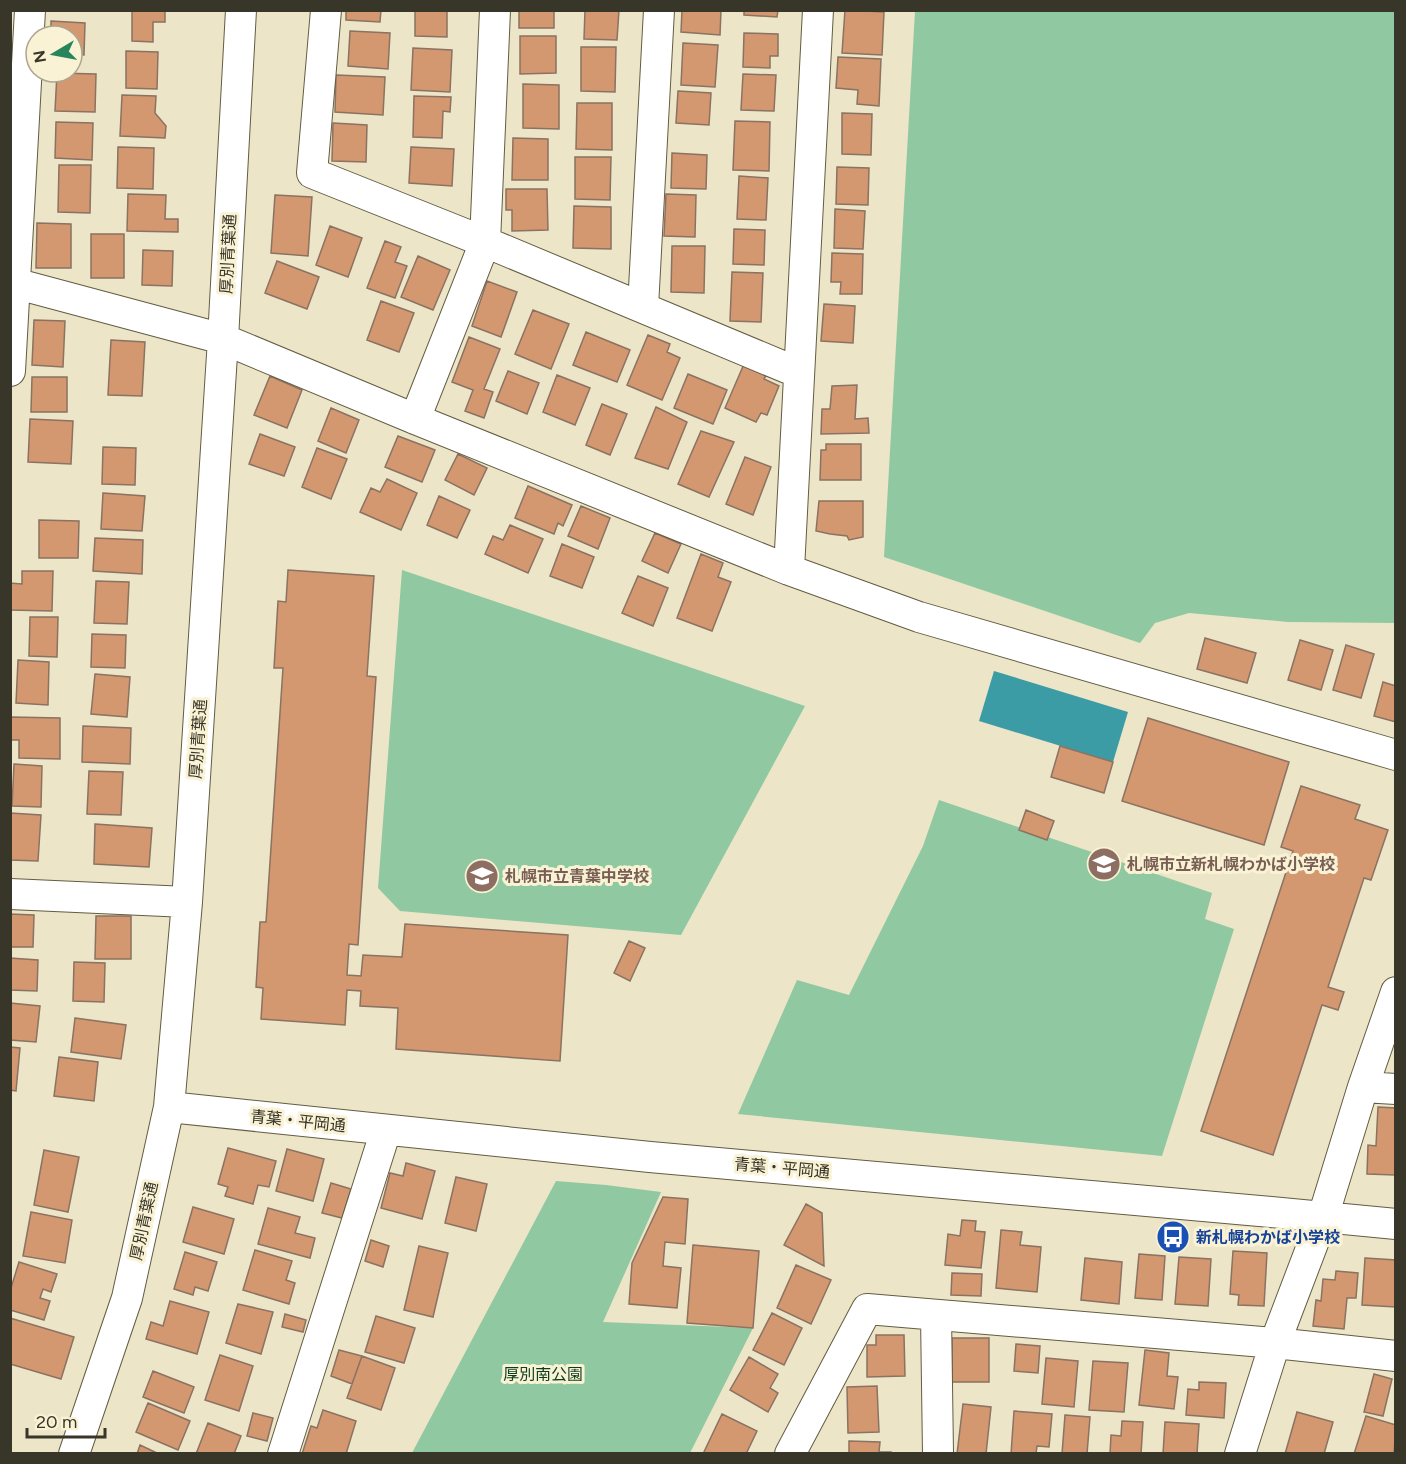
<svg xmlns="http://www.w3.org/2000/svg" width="1406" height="1464" font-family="Figtree,'Noto Sans JP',sans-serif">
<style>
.green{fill:#90c8a1}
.water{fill:#3c9ca6}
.building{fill:#d39870;stroke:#8b7262;stroke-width:1.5}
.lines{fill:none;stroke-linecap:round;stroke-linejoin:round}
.minor-casing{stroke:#625c42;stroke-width:32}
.minor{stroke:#fff;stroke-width:30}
.labels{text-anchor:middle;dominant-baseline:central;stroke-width:6;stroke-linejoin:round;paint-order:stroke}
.street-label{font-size:16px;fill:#383529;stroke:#f9f2d4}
.education-label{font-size:16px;font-weight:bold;fill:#785e54;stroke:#f9f2d4;text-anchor:start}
.transit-label{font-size:16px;font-weight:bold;fill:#164399;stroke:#f9f2d4;text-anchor:start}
.park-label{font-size:16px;fill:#0c3d21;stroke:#f9f2d4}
</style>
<rect width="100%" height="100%" fill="#ece5c7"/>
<!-- green -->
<path class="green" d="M915,11H1395V623L1288,622L1189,613L1155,623L1140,643L884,557Z
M402,570L805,706L681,935L400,911L378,888Z
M939,800L1212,893L1205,919L1234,929L1162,1156L738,1114L797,980L849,995L923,846Z
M556,1181L606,1185L661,1192L603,1322L753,1328L690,1453H412Z"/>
<!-- water -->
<path class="water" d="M994,671L1128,712L1113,762L979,721Z"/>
<!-- building -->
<path class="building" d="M132,10H165V22H153V42L132,41Z
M346,10H381L380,22L346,20Z
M415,10H447V37L415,36Z
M519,10H554V28H519Z
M585,10H619L617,40L584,39Z
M682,10H721L720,35L681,32Z
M744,10H778L777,17L744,15Z
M845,10L884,12L882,55L842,53Z
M51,21L85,23L84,55L72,54V36H51Z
M350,31L390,33L388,69L348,66Z
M744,33L778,34V56H770V68L743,67Z
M520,36H556V73L520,74Z
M683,43L718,45L715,87L681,85Z
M581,47H616L615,92L581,91Z
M413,48L452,50L450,92L411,90Z
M126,51L158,52L157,89L126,88Z
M838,57L881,59L879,106L857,104L858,90L836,88Z
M57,73L96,74L95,112L55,111Z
M743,74L776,75L774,111L741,110Z
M336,75L385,77L383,115L335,112Z
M523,84L559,85V129L523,128Z
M678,91L711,93L709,125L676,123Z
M122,95L156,96L155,113L166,126L165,138L120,136Z
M414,96L451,97L450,112L443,111L442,138L413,137Z
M577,103H612V150L576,149Z
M842,113L872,114L871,155L842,154Z
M735,121L770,122L769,171L733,170Z
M56,122L93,123L92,160L55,158Z
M333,123L367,125L366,162L332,161Z
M513,138L548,139V180H512Z
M118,147L154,148L153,189L117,188Z
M411,147L454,149L452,186L409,183Z
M672,153L707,155L706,189L671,188Z
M575,157H611L610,200L575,199Z
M59,165H91L90,213L58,212Z
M837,167L869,168L868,205L836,204Z
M739,176L768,178L766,220L737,219Z
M506,189H547L548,230L512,231V210H506Z
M128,194L166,195L165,219H178V232L127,231Z
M666,194L696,195L695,237L664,236Z
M275,195L312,197L308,256L271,253Z
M574,206L611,207V249L573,248Z
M835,209L865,211L863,249L834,248Z
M37,223L71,224V268H36Z
M330,226L362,238L348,277L316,265Z
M734,229L765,230L764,265L733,264Z
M91,234H124V278H91Z
M385,241L401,247L395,262L407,266L395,298L367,288Z
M672,246H705L704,293L671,292Z
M143,250L173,251L172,286L142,285Z
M832,253L863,254L862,294H840L841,282H831Z
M418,256L450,270L433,310L401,297Z
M277,261L319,277L307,309L265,293Z
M732,272L763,273L761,322L730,321Z
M487,281L517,292L501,337L472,326Z
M381,301L414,313L399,352L367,340Z
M824,304L855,306L853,343L821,341Z
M533,310L569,324L551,369L515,354Z
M34,320L65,321L63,367L32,365Z
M586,332L630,350L617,382L573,365Z
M648,335L670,344L667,352L680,358L662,400L627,385Z
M469,337L500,349L484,389L493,392L484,418L465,411L473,390L452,382Z
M111,340L145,342L142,396L108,395Z
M744,364L767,374L764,379L779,386L767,415L761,413L756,422L725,408Z
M508,371L539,383L527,414L496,401Z
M688,374L727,390L713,424L674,408Z
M557,375L590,388L575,425L543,412Z
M270,376L302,390L287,428L254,415Z
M32,377H67V412H31Z
M857,385L855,419L868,418L869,433L821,434L822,409H830L832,386Z
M602,404L627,414L610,455L586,445Z
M656,407L687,422L668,469L635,458Z
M331,408L359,420L346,453L318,441Z
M30,419L73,421L71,464L28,462Z
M701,431L734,442L709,497L678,484Z
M260,434L295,447L284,476L249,464Z
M398,436L435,450L422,482L385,467Z
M826,444H861V480H820L821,450H826Z
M103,447L136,448L135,485L102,484Z
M317,448L347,459L331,499L302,487Z
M458,454L487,468L474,495L445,480Z
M745,457L771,467L753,515L726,504Z
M387,479L417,493L401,530L360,512L371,488L380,492Z
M528,486L572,505L563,526L558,523L554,534L515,518Z
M103,493L145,496L142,531L101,529Z
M439,496L470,510L457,538L427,525Z
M819,501H863V537L849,540L847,536L830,534L816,531Z
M581,506L610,518L598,549L568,536Z
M39,520L79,521L78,558H39Z
M510,525L543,539L528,573L485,554L493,536L503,540Z
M655,533L681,544L668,573L642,561Z
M95,538L143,540L142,574L93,571Z
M562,544L594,557L582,588L550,576Z
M701,554L723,563L718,577L731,582L712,631L677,618Z
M288,570L374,576L367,676L376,677L358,945L349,944L347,975L361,976L363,955L402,957L405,924L568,935L560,1061L396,1049L398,1008L360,1006L361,991L347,990L345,1025L261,1019L263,988L256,987L260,922H266L283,668H274L278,601L286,602Z
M22,571H53L52,611L10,610V583L22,584Z
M638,576L668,588L653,626L622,613Z
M96,581L129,582L127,624L94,623Z
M30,617H58L57,657L29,656Z
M92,634L126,635L125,668L91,667Z
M1205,638L1256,653L1247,683L1197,669Z
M1300,640L1333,650L1321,690L1288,680Z
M1346,645L1374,654L1361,698L1333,690Z
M18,660L49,662L48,705L16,703Z
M95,674L130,677L127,717L91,714Z
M1383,682L1396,686V722L1374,716Z
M11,717L60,718V759L19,758V740H10Z
M1148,718L1289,762L1264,845L1122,801Z
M83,726L131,728L130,764L82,762Z
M1060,746L1113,762L1104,793L1051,777Z
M14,764L42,766L41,807L12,806Z
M89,771L123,772L121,815L87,814Z
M1301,786L1360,805L1355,819L1388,830L1371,880L1364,878L1328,987L1344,992L1338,1010L1322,1005L1273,1155L1201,1131L1293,851L1281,847Z
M1026,810L1054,821L1047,840L1019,830Z
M10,813L41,815L38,861L10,860Z
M95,824L152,828L149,867L94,864Z
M10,914L34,915L33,947H10Z
M96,916H131V959H95Z
M629,941L645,948L630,981L614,973Z
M10,958L38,960L37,991L10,990Z
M74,962L105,963L104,1002L73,1001Z
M10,1003L40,1006L36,1042L10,1040Z
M75,1018L126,1025L121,1059L71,1052Z
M10,1047L20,1048L16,1091L10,1090Z
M59,1057L98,1062L94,1101L54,1096Z
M1378,1107L1396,1108L1395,1175L1367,1174L1368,1145L1376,1146Z
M228,1148L276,1161L269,1187L258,1185L253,1204L225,1196L228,1187L218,1184Z
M287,1149L324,1159L313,1201L276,1191Z
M44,1150L79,1157L68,1212L34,1205Z
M406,1163L435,1171L422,1219L381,1208L390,1173L403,1176Z
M456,1177L487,1184L476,1231L445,1223Z
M331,1183L351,1189L342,1218L322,1213Z
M663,1197L688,1199L685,1244L665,1242L663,1266L681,1268L677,1308L629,1304L632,1263Z
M806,1204L822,1213L824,1266L784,1245Z
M193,1207L234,1219L224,1254L183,1242Z
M268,1208L300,1217L295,1233L315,1238L310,1258L258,1244Z
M31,1212L72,1220L65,1263L23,1256Z
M962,1220L976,1221L975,1231L985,1232L981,1268L945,1265L948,1234L960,1236Z
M1001,1230L1022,1232L1020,1245L1041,1247L1037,1292L996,1288Z
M371,1240L389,1246L383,1267L365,1261Z
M693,1245L759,1251L753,1328L687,1323Z
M419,1246L448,1253L433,1317L404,1310Z
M255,1250L292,1261L286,1280L295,1283L289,1304L243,1290Z
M1233,1251L1267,1253L1264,1306L1238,1305L1239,1295L1230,1294Z
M185,1252L217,1262L208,1291L195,1287L193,1295L174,1289Z
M1139,1254L1165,1256L1162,1300L1135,1298Z
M1179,1257L1211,1259L1208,1306L1175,1304Z
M1085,1258L1122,1262L1119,1304L1081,1300Z
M1365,1258L1396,1260V1307L1362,1305Z
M19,1262L57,1274L51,1292L43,1289L40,1298L50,1301L44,1320L10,1310V1291Z
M796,1265L831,1280L811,1324L777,1308Z
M1336,1271L1358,1273L1356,1298H1347L1344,1329L1313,1326L1316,1300L1321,1301L1323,1279L1335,1280Z
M952,1273L982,1274L981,1296L951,1295Z
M170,1301L209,1312L197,1354L146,1339L151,1322L163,1326Z
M238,1304L273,1312L261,1354L226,1343Z
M772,1313L802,1328L784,1365L753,1350Z
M285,1314L306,1320L303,1332L282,1327Z
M376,1316L415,1328L404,1363L365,1352Z
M10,1318L74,1337L61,1379L10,1364Z
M876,1335H904L905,1376L867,1377V1345H876Z
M952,1338H989V1382H952Z
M1016,1344L1040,1346L1038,1373L1014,1371Z
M339,1350L362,1356L352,1384L331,1376Z
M1145,1350L1169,1353L1167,1376L1178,1377L1174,1409L1139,1405Z
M220,1355L253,1366L239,1411L205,1400Z
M362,1356L395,1368L381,1410L347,1398Z
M749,1357L778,1374L770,1388L778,1393L768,1412L730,1390Z
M1046,1358L1078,1361L1074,1407L1042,1404Z
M1093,1361L1128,1363L1124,1412L1089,1410Z
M153,1371L194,1387L184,1413L143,1397Z
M1374,1374L1392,1379L1383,1416L1364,1412Z
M1199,1382L1226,1383L1224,1418L1186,1415L1188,1389L1199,1390Z
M877,1386L879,1432L848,1433L847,1387Z
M148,1403L190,1421L178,1450L136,1432Z
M963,1404L991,1407L986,1454H957Z
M323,1410L356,1421L346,1454H302L311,1426L317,1428Z
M1014,1411L1052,1414L1049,1447L1037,1446L1036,1454H1011Z
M1297,1412L1333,1422L1324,1454H1285Z
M253,1413L273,1418L267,1441L247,1436Z
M722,1414L757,1431L746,1454H703Z
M1065,1415L1090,1417L1087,1454H1062Z
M1366,1416L1396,1425L1394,1454H1354Z
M1122,1421L1143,1422L1141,1454H1110L1111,1435L1121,1436Z
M1165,1422L1199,1424L1197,1454H1163Z
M208,1423L241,1436L234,1454H196Z
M849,1441L880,1442L879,1452H891V1454H849Z
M140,1445L159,1454H137Z"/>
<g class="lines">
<defs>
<path id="minor" d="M326,10L312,173L485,242L799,373
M10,282L223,339L415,419L789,570L919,617L1396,755
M643,307L659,10
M10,371L30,10
M415,419L485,242L495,10
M789,570L818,10
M10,894L187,902
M1363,1087L1396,1089
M169,1107L650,1157L1271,1212L1396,1224
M936,1315L938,1454
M74,1454L127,1298L169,1107L187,902L223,339L241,10
M283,1454L386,1130
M790,1454L867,1309L1275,1343L1396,1356
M1240,1454L1275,1343L1323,1217L1363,1087L1396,992"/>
</defs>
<!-- minor casing -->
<use href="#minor" class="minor-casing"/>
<!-- minor -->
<use href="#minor" class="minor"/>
</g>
<!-- icons -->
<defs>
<symbol id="school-disc" viewBox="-11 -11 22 22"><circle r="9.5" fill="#8d6e63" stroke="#f9f2d4"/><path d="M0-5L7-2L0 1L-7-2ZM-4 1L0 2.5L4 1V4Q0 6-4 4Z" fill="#fff"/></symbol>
<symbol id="bus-disc" viewBox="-11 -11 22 22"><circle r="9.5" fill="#1a4fb4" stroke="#f9f2d4"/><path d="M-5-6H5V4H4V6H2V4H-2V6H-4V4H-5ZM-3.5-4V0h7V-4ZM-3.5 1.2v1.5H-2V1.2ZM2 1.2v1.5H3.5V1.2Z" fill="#fff"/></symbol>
</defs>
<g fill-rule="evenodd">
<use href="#school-disc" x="1085" y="845" width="38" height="38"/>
<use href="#school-disc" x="463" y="857" width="38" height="38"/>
<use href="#bus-disc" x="1154" y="1218" width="38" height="38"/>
</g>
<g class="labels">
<!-- street labels -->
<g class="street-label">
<text transform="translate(228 254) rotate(-87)">厚別青葉通</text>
<text transform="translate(198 739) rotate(-86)">厚別青葉通</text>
<text transform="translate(298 1121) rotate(6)">青葉・平岡通</text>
<text transform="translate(782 1168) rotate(5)">青葉・平岡通</text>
<text transform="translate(144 1221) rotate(-78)">厚別青葉通</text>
</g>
<!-- education labels -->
<g class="education-label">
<text x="1127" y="864">札幌市立新札幌わかば小学校</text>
<text x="505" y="876">札幌市立青葉中学校</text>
</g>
<!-- transit labels -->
<g class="transit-label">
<text x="1196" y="1237">新札幌わかば小学校</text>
</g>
<!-- park labels -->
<g class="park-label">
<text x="543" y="1374">厚別南公園</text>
</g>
</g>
<!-- border -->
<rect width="1406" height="1464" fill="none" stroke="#383529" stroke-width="24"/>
<!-- north arrow -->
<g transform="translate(54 54) rotate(260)"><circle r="28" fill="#f9f2d4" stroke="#aca690" stroke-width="1.5"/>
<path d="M0-4.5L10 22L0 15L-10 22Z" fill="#27855c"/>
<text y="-9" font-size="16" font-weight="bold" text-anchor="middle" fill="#383529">N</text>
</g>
<!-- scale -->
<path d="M27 1428v9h78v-9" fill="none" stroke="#383529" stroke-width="3"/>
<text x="36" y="1428" font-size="18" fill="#383529" stroke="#f9f2d4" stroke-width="4.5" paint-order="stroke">20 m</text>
</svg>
